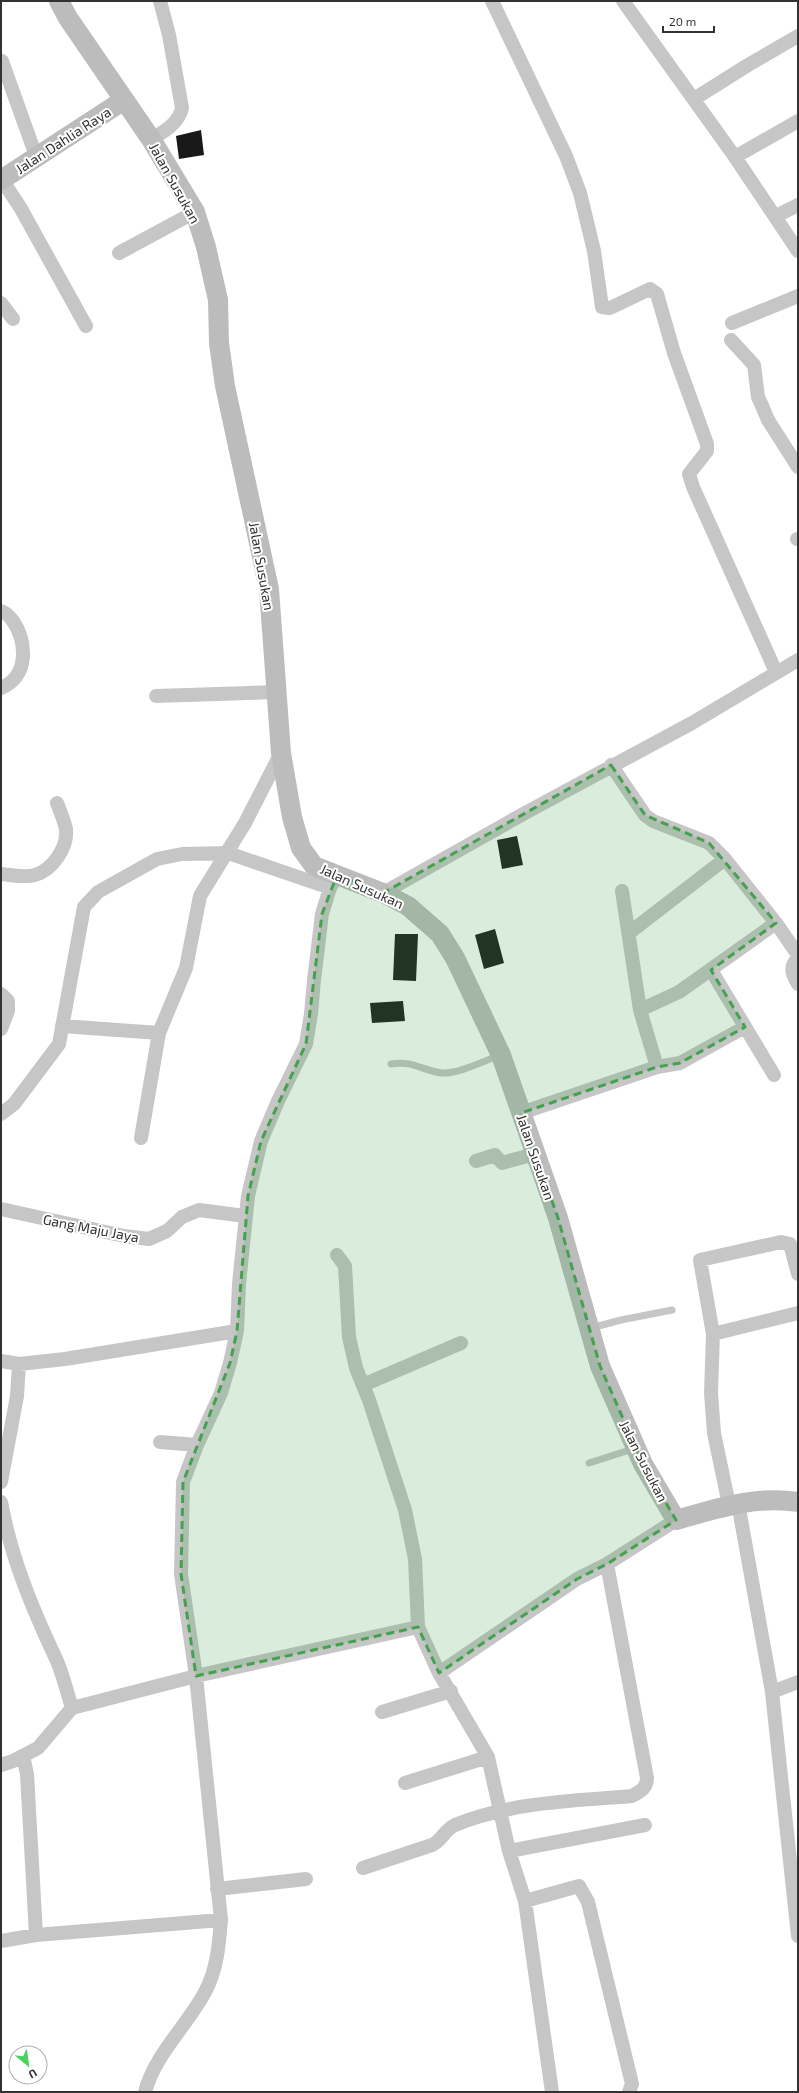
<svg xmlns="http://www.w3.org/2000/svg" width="799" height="2093" font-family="'Exo 2',sans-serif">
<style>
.building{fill:#191919}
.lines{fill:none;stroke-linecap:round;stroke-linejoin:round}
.lane{stroke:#c6c6c6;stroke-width:7}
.street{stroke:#c6c6c6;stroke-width:14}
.secondary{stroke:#bcbcbc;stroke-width:20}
.marked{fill:#44a14f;fill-opacity:0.2;stroke:#44a14f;stroke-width:3;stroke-dasharray:8 5;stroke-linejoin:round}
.labels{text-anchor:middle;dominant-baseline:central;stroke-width:4;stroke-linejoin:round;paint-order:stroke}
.street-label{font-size:14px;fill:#323232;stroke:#fff}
</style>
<rect width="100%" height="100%" fill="#fff"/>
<!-- building -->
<path class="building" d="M201,130L204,155L179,159L176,136Z
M517,836L523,865L502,869L497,840Z
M495,929L504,963L484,969L475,935Z
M395,934H418L416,981L393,980Z
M403,1001L405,1021L372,1023L370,1003Z"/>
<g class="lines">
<!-- lane -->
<path class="lane" d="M391,1064C414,1060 422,1071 442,1073C458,1074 484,1061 500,1055
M591,1328L621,1320L672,1310
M589,1463L636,1448"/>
<!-- street -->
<path class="street" d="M492,1L566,156L580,193L594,251L602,307L610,308L650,289L657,294L674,353L707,444V451L689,474L693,487L776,672
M623,1L735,157L798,251
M2,61L36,156
M694,99L748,65L798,36
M151,139C164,132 179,123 182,108L169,35L160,1
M735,157L798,121
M2,180L20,207L86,326
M776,216L798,205
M119,253L195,212
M1,303L13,319
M732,323L798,296
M731,340L754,365L758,397L763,408L768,420L798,467
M797,539H798
M1,611C6,612 10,617 13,621C27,642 29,677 1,688
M156,696L277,692
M611,765L645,815L653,821L709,843L725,859L776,923L798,955
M1,874C12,875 24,878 35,875C52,870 68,848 66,829C64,820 60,811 57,803
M622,891L640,1010L657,1067L680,1063L745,1027
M383,893L525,813L692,723L798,660
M629,933L725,859
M798,958C789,967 792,974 798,984
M711,970L774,1075
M1,994L8,1001V1011L1,1029
M640,1010L679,992L776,923
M62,1026L159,1033
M521,1113L657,1067
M1,1114L14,1104L59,1044L84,907L98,892L157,859L182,854L228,853L330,888
M141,1138L159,1033L186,968L200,896L245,823L281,753
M476,1161L495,1155L502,1163L535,1154
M1,1209L124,1236L149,1239L167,1231L182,1217L199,1210L245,1216
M337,1255L345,1266L349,1337L356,1368L369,1400L405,1510L415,1559L418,1627L439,1673L488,1757L509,1851L525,1901L552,2092
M713,1334L798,1313
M1,1361L19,1364L65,1359L237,1331
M363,1385L461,1343
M160,1442L197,1445
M1,1482L17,1396L19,1364
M1,1502C11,1558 33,1610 57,1661C63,1675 67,1692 72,1708
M738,1503L772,1692L798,1936
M729,1505L714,1433L711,1393L713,1334L700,1260L781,1242L790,1244L798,1274
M439,1673L577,1579L607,1564L676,1520
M772,1692L798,1682
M382,1712L451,1691
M23,1756L27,1774L36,1935
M1,1765L13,1761L38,1748L72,1708L196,1676L418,1627
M405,1783L488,1757
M509,1851L645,1825
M363,1868L432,1845C442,1841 444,1830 455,1825C511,1802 572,1801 632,1796C641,1791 647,1788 647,1778L607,1564
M217,1889L306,1879
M525,1901L579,1886L588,1902L632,2084L629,2092
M1,1941L36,1935L221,1920
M145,2092C155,2054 187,2026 205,1992C217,1970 219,1945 221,1920L196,1676L181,1574L183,1482L197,1445L221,1393L230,1363L237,1331L239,1284L248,1196L261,1141L278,1101L306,1044L311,1014L314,980L322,914L330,888L337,875"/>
<!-- secondary -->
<path class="secondary" d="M59,1L68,18L151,139L195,212L206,247L218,300L219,343L225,386L269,589L281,753L292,817L301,848L314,866L383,893L408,906L440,934L455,958L501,1055L558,1218L600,1366L643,1464L676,1520C716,1509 756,1495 798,1502
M1,180L124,100"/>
</g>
<!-- marked area -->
<path class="marked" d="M611,765L645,815L709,843L776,923L711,970L745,1027L680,1063L657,1067L521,1113L558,1218L600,1366L643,1464L676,1520L607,1564L577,1579L439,1673L418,1627L196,1676L181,1574L183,1482L230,1363L237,1331L248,1196L261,1141L306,1044L322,914L337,875L383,893Z"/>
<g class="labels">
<!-- street labels -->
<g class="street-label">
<text transform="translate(63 140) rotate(-33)">Jalan Dahlia Raya</text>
<text transform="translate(175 183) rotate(61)">Jalan Susukan</text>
<text transform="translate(262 566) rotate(80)">Jalan Susukan</text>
<text transform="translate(362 886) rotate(24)">Jalan Susukan</text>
<text transform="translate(536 1157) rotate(71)">Jalan Susukan</text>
<text transform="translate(91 1228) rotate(11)">Gang Maju Jaya</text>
<text transform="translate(644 1461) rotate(63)">Jalan Susukan</text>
</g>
</g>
<!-- border -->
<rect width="799" height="2093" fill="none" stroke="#323232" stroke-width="4"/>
<!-- north arrow -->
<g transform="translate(28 2065) rotate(151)"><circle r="19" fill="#ffffff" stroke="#adadad"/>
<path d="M0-3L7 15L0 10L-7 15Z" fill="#4cd15b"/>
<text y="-6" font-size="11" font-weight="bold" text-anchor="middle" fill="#323232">U</text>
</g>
<!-- scale -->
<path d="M663 26v6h51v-6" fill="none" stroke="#323232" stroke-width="2"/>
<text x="669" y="26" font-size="12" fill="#323232" stroke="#ffffff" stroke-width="3" paint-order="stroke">20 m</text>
</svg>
